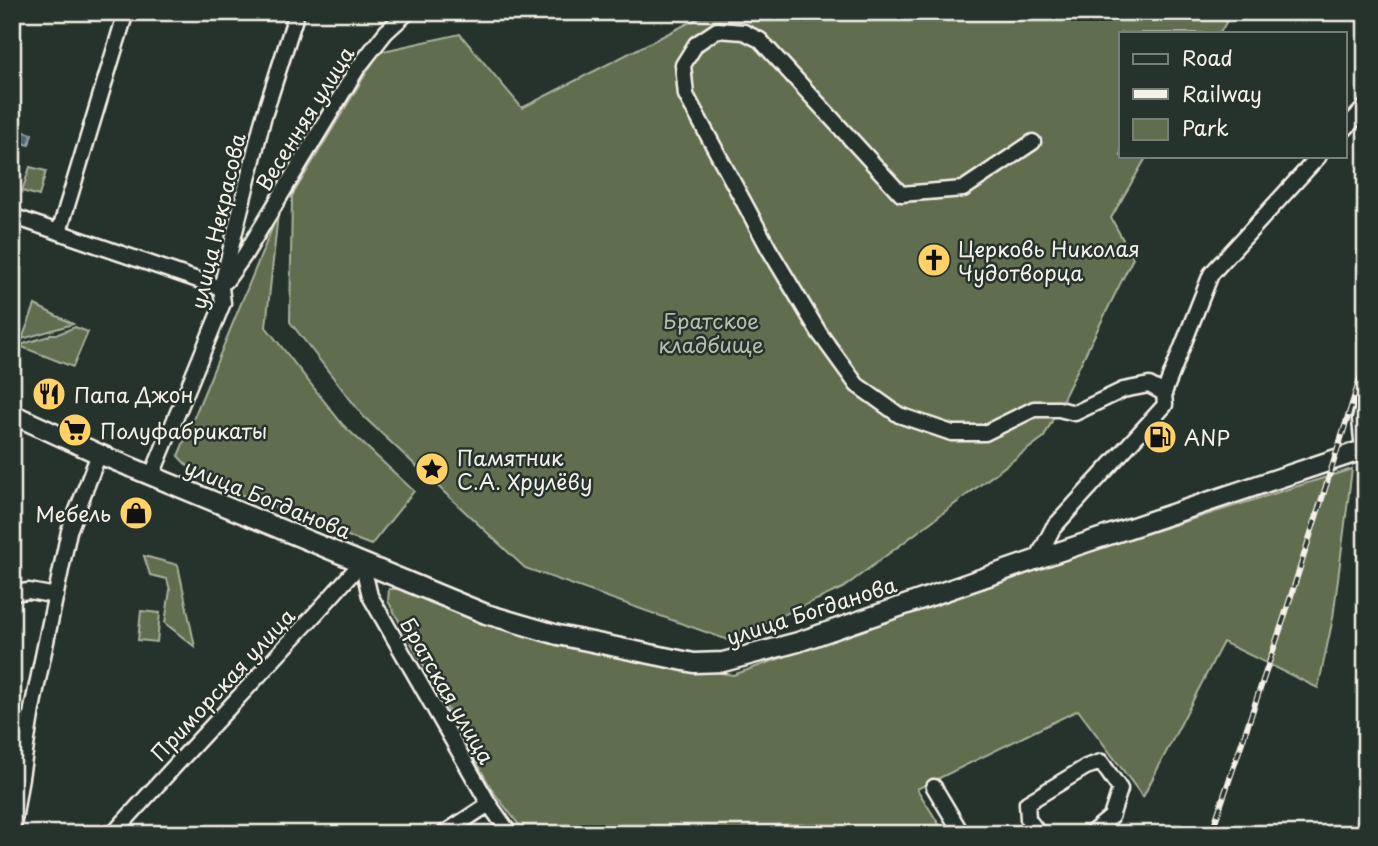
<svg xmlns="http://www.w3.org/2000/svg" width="1378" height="846" font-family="'Playpen Sans',sans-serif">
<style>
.green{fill:#606e4f;stroke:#aab09c;stroke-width:2}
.water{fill:#496970;stroke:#8d9fa0;stroke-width:2}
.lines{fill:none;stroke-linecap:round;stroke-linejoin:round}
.minor-casing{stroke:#f4f1e8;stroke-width:19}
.major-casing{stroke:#f4f1e8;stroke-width:23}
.minor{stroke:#26332d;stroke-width:14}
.major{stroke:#26332d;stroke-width:18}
.rail-casing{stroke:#f4f1e8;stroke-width:6}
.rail{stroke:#26332d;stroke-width:3.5;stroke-dasharray:10;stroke-linecap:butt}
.labels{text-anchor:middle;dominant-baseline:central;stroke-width:5;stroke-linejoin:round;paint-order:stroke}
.street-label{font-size:21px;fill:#f4f1e8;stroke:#26332d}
.poi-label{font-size:21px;fill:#f4f1e8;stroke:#26332d;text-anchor:start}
.park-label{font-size:21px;fill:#b9bdab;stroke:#26332d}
</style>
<rect width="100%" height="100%" fill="#26332d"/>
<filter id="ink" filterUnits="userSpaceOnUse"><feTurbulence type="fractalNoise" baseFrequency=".0143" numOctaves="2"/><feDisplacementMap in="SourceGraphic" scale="14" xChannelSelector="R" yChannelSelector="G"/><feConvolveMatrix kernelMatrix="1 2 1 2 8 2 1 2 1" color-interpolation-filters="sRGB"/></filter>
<g filter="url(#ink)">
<!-- green -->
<path class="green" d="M710,12H1232L1220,33H1121V156H1147L1111,218L1133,258L1044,437L843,588L728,640L525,568L364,417L290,322L292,196L379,52L460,34L522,108Z
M30,167L46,171L39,196L22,191Z
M278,214L266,327L343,425L414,491L371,545L199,478L178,456Z
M35,305L73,324L22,339Z
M75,327L88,332L73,367L22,347L23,344L49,336L50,334H58Z
M1352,469L1333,618L1318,688L1223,642L1143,797L1078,710L917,789L945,834H526L492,790L388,601L389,589H400L500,628L576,649L733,675L1044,566Z
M144,556L178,565L195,647L165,623L170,590L167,579L150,575Z
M141,611L160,613L157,642L138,640Z"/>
<!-- water -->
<path class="water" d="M12,128L32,134L29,145L12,139Z"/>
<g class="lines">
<defs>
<path id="minor" d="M1345,129L1366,106
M1033,142L963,189L901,194L760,40L744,32L717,30L696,44L683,65L686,95L769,249L820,334L857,385L899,415L952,433H985L1034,409H1059L1075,413L1123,390L1149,385L1164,393L1165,405L1053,528L1037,559
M12,216L221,288
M59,232L126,12
M226,281L244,256L357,69L386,32L408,12
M1164,393L1211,274L1319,156
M1363,450L1360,420L1366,394
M152,475L223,303L221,288L263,119L297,12
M362,562L370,596L489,804L510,834
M12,593L29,591L56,596
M934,787L962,834
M12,833L32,709L69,531L99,454
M113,834C195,742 281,654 362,562
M443,834L489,804
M1039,834L1028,819L1027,803L1086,767L1101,762L1120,789L1111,817L1090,834"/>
<path id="major" d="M12,414L99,454L486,614L558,635L694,663L723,662L798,642L1058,552L1366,449"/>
</defs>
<!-- minor casing -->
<use href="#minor" class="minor-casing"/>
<!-- major casing -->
<use href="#major" class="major-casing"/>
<!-- minor -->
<use href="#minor" class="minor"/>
<!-- major -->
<use href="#major" class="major"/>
<defs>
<path id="rail" d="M1211,834L1283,621L1366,360"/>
</defs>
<!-- rail casing -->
<use href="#rail" class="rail-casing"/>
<!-- rail -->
<use href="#rail" class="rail"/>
</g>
</g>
<!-- icons -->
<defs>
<symbol id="church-disc" viewBox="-11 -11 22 22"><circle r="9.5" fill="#ffd166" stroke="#26332d"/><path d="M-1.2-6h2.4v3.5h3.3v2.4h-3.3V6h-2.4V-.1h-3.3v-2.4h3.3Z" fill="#111"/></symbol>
<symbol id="restaurant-disc" viewBox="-11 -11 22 22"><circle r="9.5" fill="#ffd166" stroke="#26332d"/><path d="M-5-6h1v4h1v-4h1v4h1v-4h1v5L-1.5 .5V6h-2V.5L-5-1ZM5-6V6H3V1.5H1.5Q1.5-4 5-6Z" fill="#111"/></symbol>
<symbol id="supermarket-disc" viewBox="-11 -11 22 22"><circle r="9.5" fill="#ffd166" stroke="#26332d"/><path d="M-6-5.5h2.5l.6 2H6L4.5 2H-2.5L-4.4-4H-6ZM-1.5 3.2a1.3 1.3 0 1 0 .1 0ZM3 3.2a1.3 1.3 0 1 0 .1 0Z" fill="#111"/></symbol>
<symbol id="fuel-disc" viewBox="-11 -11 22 22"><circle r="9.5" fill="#ffd166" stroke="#26332d"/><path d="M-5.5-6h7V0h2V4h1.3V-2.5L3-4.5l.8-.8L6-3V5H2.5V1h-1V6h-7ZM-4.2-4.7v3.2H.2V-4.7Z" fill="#111"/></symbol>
<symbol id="sight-disc" viewBox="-11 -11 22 22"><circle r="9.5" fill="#ffd166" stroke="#26332d"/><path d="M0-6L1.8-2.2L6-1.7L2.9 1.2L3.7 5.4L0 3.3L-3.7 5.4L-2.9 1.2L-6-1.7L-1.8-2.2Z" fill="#111"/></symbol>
<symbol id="shop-disc" viewBox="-11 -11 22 22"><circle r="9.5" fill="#ffd166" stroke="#26332d"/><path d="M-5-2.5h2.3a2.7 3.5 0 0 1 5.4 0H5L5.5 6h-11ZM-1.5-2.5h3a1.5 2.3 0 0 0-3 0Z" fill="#111"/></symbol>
</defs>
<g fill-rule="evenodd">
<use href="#church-disc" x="915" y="241" width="38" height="38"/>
<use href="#restaurant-disc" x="30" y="375" width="38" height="38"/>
<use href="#supermarket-disc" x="56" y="411" width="38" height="38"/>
<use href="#fuel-disc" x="1141" y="418" width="38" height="38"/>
<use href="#sight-disc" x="413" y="450" width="38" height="38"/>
<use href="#shop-disc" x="117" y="494" width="38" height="38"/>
</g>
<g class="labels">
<!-- street labels -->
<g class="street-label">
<text transform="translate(304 118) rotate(-58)">Весенняя улица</text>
<text transform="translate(217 221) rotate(-77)">улица Некрасова</text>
<text transform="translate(268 498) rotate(22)">улица Богданова</text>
<text transform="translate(811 610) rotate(-18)">улица Богданова</text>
<text transform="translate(222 684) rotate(-47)">Приморская улица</text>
<text transform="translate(448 690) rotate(60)">Братская улица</text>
</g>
<!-- poi labels -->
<g class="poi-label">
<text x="958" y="248">Церковь Николая<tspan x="958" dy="24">Чудотворца</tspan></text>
<text x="74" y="394">Папа Джон</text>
<text x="100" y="430">Полуфабрикаты</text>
<text x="1184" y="437">ANP</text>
<text x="457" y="457">Памятник<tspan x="457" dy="24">С.А. Хрулёву</tspan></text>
<text x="111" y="513" text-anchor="end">Мебель</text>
</g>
<!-- park labels -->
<g class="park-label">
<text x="711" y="320">Братское<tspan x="711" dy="24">кладбище</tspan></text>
</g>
</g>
<!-- margin -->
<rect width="1378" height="846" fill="none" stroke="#26332d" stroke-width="42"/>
<rect x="21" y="21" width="1336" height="804" fill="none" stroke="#f4f1e8" stroke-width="2.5" filter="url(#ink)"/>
<!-- legend -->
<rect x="1119" y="32" width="228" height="126" fill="#26332d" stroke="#787f78" stroke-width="2"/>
<rect x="1133" y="54" width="35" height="10" fill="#26332d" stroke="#787f78" stroke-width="2"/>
<text x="1182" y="66" font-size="21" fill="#f4f1e8">Road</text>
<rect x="1133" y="89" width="35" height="10" fill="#f4f1e8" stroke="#787f78" stroke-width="2"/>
<text x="1182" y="102" font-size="21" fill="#f4f1e8">Railway</text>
<rect x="1133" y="119" width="35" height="21" fill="#606e4f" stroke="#787f78" stroke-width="2"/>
<text x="1182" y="136" font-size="21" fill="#f4f1e8">Park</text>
</svg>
